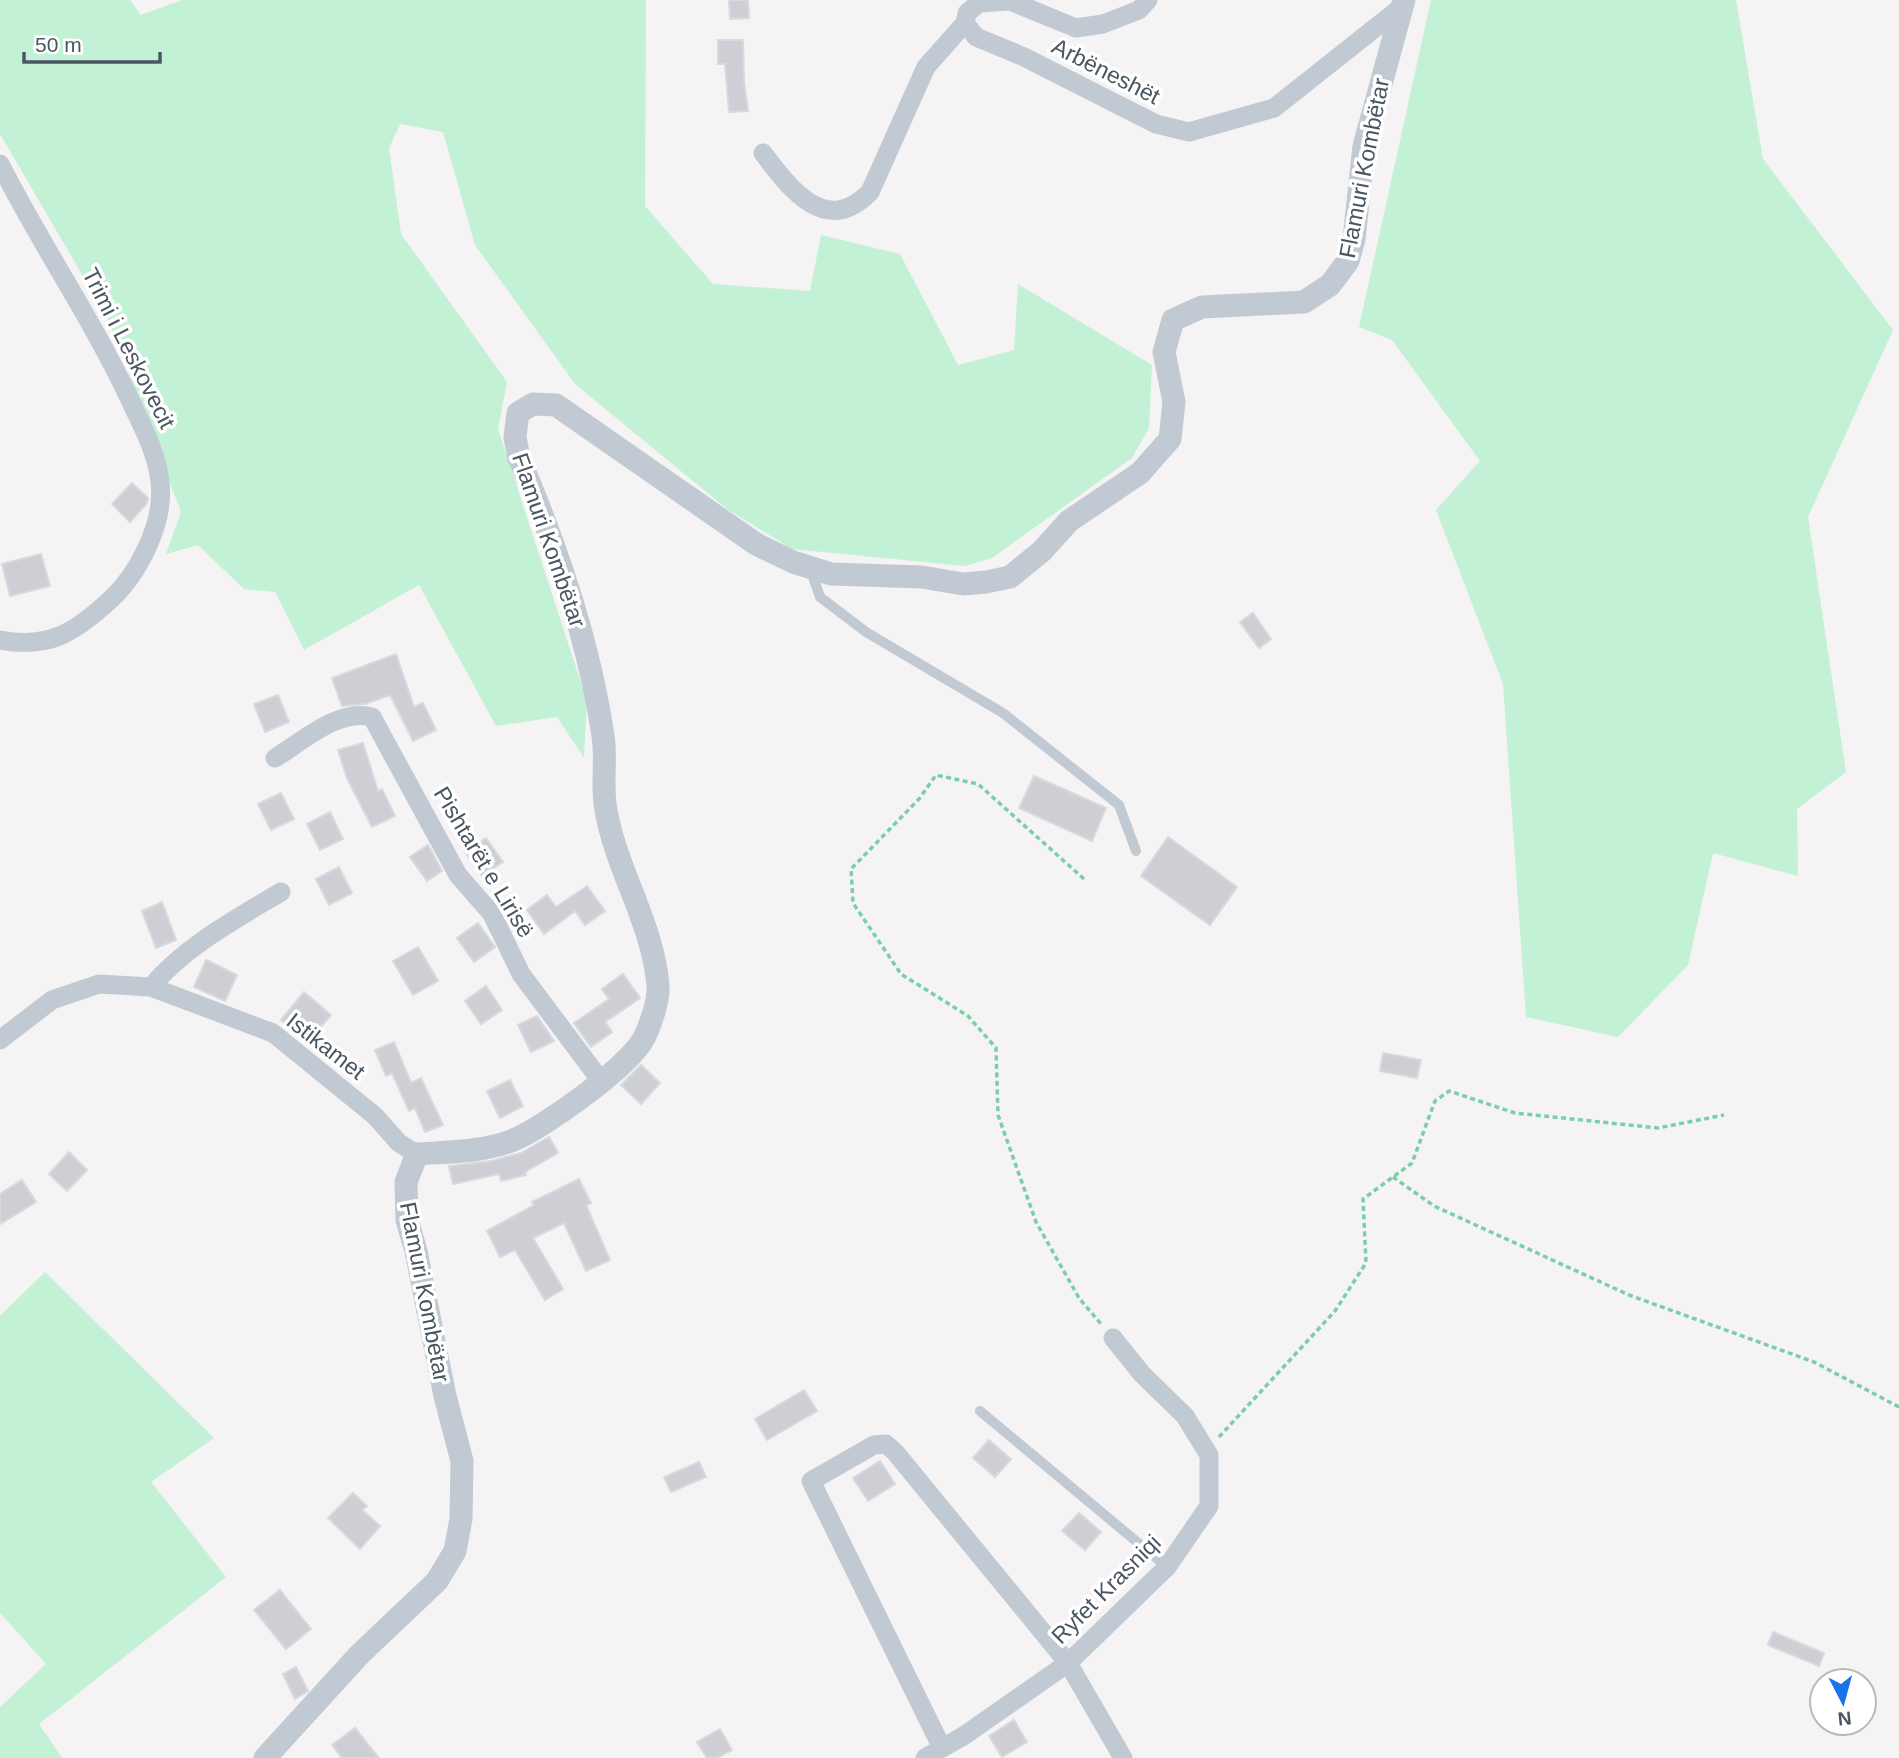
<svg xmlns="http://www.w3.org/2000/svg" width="1899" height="1758" font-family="Helvetica,sans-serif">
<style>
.green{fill:#c3f1d5}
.building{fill:#cdcfd5;stroke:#d7d9de;stroke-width:2}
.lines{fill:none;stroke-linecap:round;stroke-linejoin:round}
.path{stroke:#7ad0a6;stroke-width:3.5;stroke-dasharray:5 3.5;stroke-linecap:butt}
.service{stroke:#c1cad2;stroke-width:10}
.minor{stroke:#c1cad2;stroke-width:19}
.tertiary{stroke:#c1cad2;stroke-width:23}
.labels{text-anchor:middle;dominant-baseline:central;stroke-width:7;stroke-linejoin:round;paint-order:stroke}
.street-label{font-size:23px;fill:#4a5661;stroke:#fff}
</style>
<rect width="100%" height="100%" fill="#f5f3f3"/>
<!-- green -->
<path class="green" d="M0,0H130L141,15L182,0H646L645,206L713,284L810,291L821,235L900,254L958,365L1014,350L1018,284L1152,365L1149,428L1132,458L992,558L965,566L792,549L727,509L575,384L475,245L443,132L400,124L389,148L401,234L507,382L498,429L587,701L584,758L557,717L496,726L419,585L304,650L275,592L244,589L198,545L166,554L181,512L108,319L0,134Z
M1431,0H1736L1763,159L1893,330L1808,517L1846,772L1797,809L1798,876L1713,853L1688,965L1618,1037L1526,1017L1503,684L1436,510L1480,461L1392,340L1359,327Z
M45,1272L214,1438L151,1482L226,1577L39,1724L62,1758H0V1707L46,1664L0,1613V1316Z"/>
<!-- building -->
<path class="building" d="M729,0H748L749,18L730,19Z
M718,40H743L744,82L748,111L729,112L725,64H718Z
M132,483L148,498L147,503L130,522L112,504Z
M41,554L50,586L10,596L2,564Z
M1253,613L1271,639L1259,648L1240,622Z
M396,654L414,707L423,703L436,730L413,741L390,695L365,704L342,706L332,678Z
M278,695L289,722L265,732L254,704Z
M363,743L378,791L382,789L395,816L372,827L347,778L338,750Z
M1034,776L1106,808L1092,841L1019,808Z
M281,793L294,819L271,830L258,804Z
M330,812L343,839L320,850L307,824Z
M1168,837L1237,887L1210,925L1141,876Z
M486,838L503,862L482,876L465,852Z
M428,845L442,871L427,881L410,857Z
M339,867L352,893L329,905L316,879Z
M587,886L605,911L585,925L575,911L544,934L527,910L547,895L556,907Z
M162,902L176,940L156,948L142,911Z
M478,923L495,947L474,962L457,938Z
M418,947L438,981L413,995L393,961Z
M206,960L237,975L225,1001L194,987Z
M623,974L640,998L605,1022L612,1032L591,1047L574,1023L609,999L602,989Z
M486,986L502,1010L481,1024L465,1001Z
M304,992L331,1015L307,1043L281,1020Z
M537,1016L554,1041L531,1052L518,1025Z
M394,1042L411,1083L421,1078L443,1125L425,1132L415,1108L409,1111L392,1073L386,1076L375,1050Z
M1383,1053L1421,1060L1417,1078L1380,1071Z
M641,1065L660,1083L641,1104L621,1085Z
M510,1080L523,1106L500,1118L487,1091Z
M549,1137L558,1153L525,1172L526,1175L501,1181L499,1174L453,1184L449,1166L491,1161L521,1153Z
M69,1152L87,1170L67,1191L49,1174Z
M579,1179L591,1203L586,1205L610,1260L586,1271L564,1223L533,1238L563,1289L545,1300L515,1250L500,1257L487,1231L534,1205L532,1202Z
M22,1180L36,1202L0,1224V1194Z
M804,1390L817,1411L767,1440L755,1419Z
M989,1440L1011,1459L995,1477L973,1458Z
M880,1461L895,1484L868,1501L853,1478Z
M699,1462L706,1477L671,1492L664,1477Z
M353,1493L367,1506L362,1510L380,1526L360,1549L328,1518Z
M1079,1513L1101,1532L1085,1550L1062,1531Z
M280,1590L311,1629L286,1649L254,1610Z
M1773,1632L1824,1653L1819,1666L1768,1645Z
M296,1667L308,1691L295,1699L283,1674Z
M1014,1720L1027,1742L1002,1757L989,1736Z
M355,1728L379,1758H342L332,1745Z
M720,1729L732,1750L717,1758H707L697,1742Z"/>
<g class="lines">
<!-- path -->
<path class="path" d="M1084,879L978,784L936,775L919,799L851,869L853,903L901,974L968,1016L996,1048L998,1115L1036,1222L1079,1298L1101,1324
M1393,1177L1434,1206L1629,1295L1814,1362L1899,1407
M1219,1437L1335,1311L1366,1263L1363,1199L1412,1163L1435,1101L1449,1091L1515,1113L1658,1128L1724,1115"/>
<!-- service -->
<path class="service" d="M811,571L820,597L866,632L1003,713L1119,805L1136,851
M980,1411L1167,1567"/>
<!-- minor -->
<path class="minor" d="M1148,0L1139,10L1103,24L1076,28L1010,1L979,3L967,13L965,23L976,37L1022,56L1156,124L1189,132L1274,108L1404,5
M763,153C790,189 826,237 870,192L926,67L965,23
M0,164C41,245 93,320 131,402C143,428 157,453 160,482C165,522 139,574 109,601C74,633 49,649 0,640
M275,758C303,741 339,708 372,717L458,875L492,914L521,974L601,1081
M151,987C185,946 236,919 281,892
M0,1040L52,1000L99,984L151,987L273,1033L375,1116L399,1143L417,1154
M942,1748L811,1481L874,1445L886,1444L895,1452L1068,1663L1123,1758
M925,1758L965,1735L1068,1663L1167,1567L1209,1506V1455L1185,1416L1142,1374L1113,1338"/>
<!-- tertiary -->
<path class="tertiary" d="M265,1758L360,1654L437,1581L455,1551L461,1519L462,1461L445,1396L416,1251L407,1220L406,1182L417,1154C448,1152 482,1152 511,1141C542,1129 629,1067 644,1038C650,1026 659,1000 658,987C654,925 616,870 606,810C601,785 607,760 603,736C589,640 557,547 519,458L515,437L518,413L533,404L556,405L756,544L793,562L831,574L922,577L963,584L986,582L1010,577L1042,551L1069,521L1140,473L1170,439L1174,402L1164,352L1173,320L1202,307L1304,302L1330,285L1348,261L1354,239L1364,146L1404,0"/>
</g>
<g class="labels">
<!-- street labels -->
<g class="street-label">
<text transform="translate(1106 71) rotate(27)">Arbëneshët</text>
<text transform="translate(1364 168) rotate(-79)">Flamuri Kombëtar</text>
<text transform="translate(129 348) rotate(63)">Trimi i Leskovecit</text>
<text transform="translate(549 540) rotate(71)">Flamuri Kombëtar</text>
<text transform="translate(484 862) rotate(59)">Pishtarët e Lirisë</text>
<text transform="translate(326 1046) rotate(38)">Istikamet</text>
<text transform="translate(425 1292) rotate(79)">Flamuri Kombëtar</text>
<text transform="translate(1106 1589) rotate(-45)">Ryfet Krasniqi</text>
</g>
</g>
<!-- north arrow -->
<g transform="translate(1843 1702) rotate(174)"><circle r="33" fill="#ffffff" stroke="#b7bbc0" stroke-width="2"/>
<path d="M0-5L12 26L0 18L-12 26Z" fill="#1a73e8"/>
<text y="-10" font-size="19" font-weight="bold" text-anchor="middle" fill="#4a5661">N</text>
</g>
<!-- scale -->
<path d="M24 52v10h136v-10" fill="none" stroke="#4a5661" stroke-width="3.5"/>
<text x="35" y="52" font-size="21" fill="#4a5661" stroke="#ffffff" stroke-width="5" paint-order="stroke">50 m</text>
</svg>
